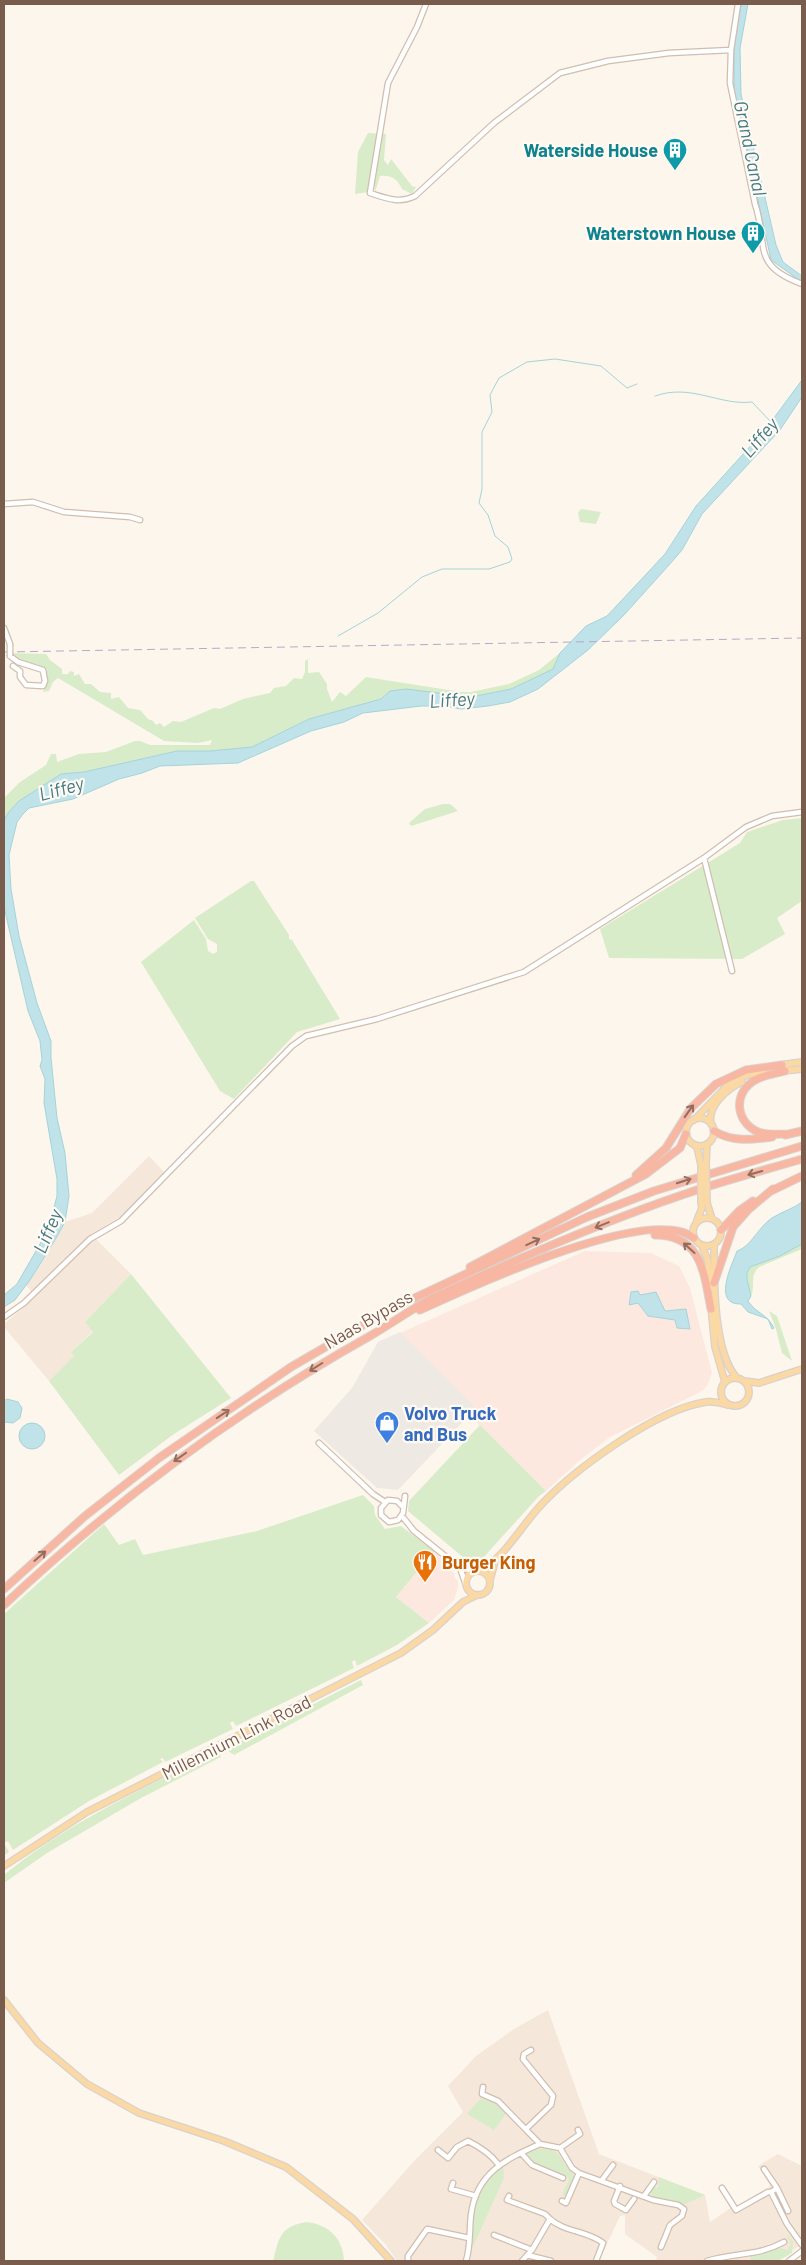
<svg xmlns="http://www.w3.org/2000/svg" width="806" height="2265" font-family="Barlow,sans-serif">
<style>
.residential{fill:#f5e8da}
.commercial{fill:#fde8e0}
.industrial{fill:#efe9e4}
.green{fill:#d8ecc9}
.water{fill:#bfe3e8;stroke:#a5d3da}
.lines{fill:none;stroke-linecap:round;stroke-linejoin:round}
.stream{stroke:#a5d3da;stroke-width:1}
.minor-casing{stroke:#d1beb0;stroke-width:7}
.major-casing{stroke:#dad1cd;stroke-width:8}
.highway-casing{stroke:#dad1cd;stroke-width:9}
.minor{stroke:#fff;stroke-width:4.5}
.major{stroke:#fbd9a5;stroke-width:5.5}
.highway{stroke:#f7b7a3;stroke-width:7}
.rail{stroke:#b9a8c9;stroke-width:1;stroke-dasharray:8 5;stroke-linecap:butt}
.minor-bridge-casing{stroke:#d1beb0;stroke-width:7;stroke-linecap:butt}
.major-bridge-casing{stroke:#dad1cd;stroke-width:8;stroke-linecap:butt}
.minor-bridge{stroke:#fff;stroke-width:4.5}
.major-bridge{stroke:#fbd9a5;stroke-width:5.5}
.oneway{stroke:#936e5e}
.labels{text-anchor:middle;dominant-baseline:central;stroke-width:4.5;stroke-linejoin:round;paint-order:stroke}
.culture-label{font-size:18px;font-weight:bold;fill:#0d838f;stroke:#fffaf3;text-anchor:end}
.street-label{font-size:18px;fill:#7a5c4d;stroke:#fffaf3}
.shop-label{font-size:18px;font-weight:bold;fill:#366cbe;stroke:#fffaf3;text-anchor:start}
.food-label{font-size:18px;font-weight:bold;fill:#c56008;stroke:#fffaf3;text-anchor:start}
.water-label{font-size:19px;font-style:italic;fill:#437c86;stroke:#fffaf3}
</style>
<rect width="100%" height="100%" fill="#fdf6ec"/>
<!-- residential -->
<path class="residential" d="M149,1156L164,1172L123,1215L91,1234L131,1274L85,1322L93,1331L71,1352L75,1356L49,1381L4,1327V1324L36,1297L26,1285L65,1222L92,1213Z
M548,2010L599,2154L705,2195L710,2222L729,2209L733,2204L740,2205L770,2186L758,2166L778,2154L802,2166V2244L778,2261H655L657,2257L625,2234V2215L620,2216L599,2261H397L386,2245L362,2220L415,2160L463,2112L448,2086L476,2056L514,2029Z"/>
<!-- commercial -->
<path class="commercial" d="M585,1251L651,1253L679,1266L690,1288L712,1373L707,1386L702,1391L610,1437L579,1461L546,1491L469,1415L475,1408L400,1333Z
M434,1551L455,1574L454,1577L458,1581V1587L454,1600L429,1623L396,1597Z"/>
<!-- industrial -->
<path class="industrial" d="M400,1332L476,1408L398,1490L377,1488L314,1431L352,1388L378,1342Z"/>
<!-- green -->
<path class="green" d="M368,133L386,134L384,160L388,165L391,159L412,186L416,187L412,194L402,189C397,179 392,175 380,176L375,192L374,177L370,175L368,192L355,194L358,152Z
M581,509L601,512L596,524L580,522L578,513Z
M11,653L46,654L50,660L62,669V674H68L70,671L74,672V676L79,674L85,684H91L100,692L111,693V699L119,697L128,708L140,710L148,719L153,721L156,725L160,723L164,727L173,721L181,722L214,708L220,709L243,699L270,693L274,688L286,686L294,678L302,679L305,672V661L308,659V673L319,672L327,684V689L332,702L340,692L346,696L366,677L461,692H471L509,684L539,670L560,653L553,669L511,689L471,697H460L425,691H390L381,699L308,719L252,747L210,751H177L84,772L61,774L19,801L4,821V798L20,782L46,765L51,754H56L57,762L79,754L106,752L135,741H140L150,745H210L212,740L198,743L164,741L58,678L53,682L49,691L43,692L47,685V669L14,658Z
M443,804H450L458,811L411,826L409,823L425,809Z
M802,818V901L777,918L785,934L742,959L609,958L600,929L740,843L747,832L783,820Z
M251,881H254L289,935V939L292,940L340,1019L297,1032L234,1099L220,1091L141,962L194,920L206,939L208,951L213,954L217,952V944L208,939L195,918Z
M802,1244V1249L759,1267C749,1276 756,1285 751,1296C750,1285 743,1276 750,1267L780,1256Z
M131,1274L231,1398L174,1434L119,1475L49,1381L74,1356L71,1352L93,1332L85,1322Z
M769,1311L777,1316L792,1361L782,1353L776,1329Z
M480,1425L546,1491L539,1496L483,1558L477,1560L464,1558L408,1511L409,1501Z
M363,1495L374,1506L375,1515L385,1529L401,1526L434,1551L396,1597L429,1623L397,1645L357,1666L355,1660L352,1662L354,1668L236,1726L233,1721L230,1723L233,1729L165,1762L163,1758L160,1759L163,1762L89,1801L13,1850L8,1841L4,1843L9,1852L4,1856V1614L104,1524L119,1545L135,1539L143,1555L257,1531Z
M361,1680L363,1685L234,1755L225,1749Z
M218,1750L221,1757L141,1798L47,1853L4,1883V1875C68,1822 146,1788 218,1750Z
M481,2098L493,2102L506,2114L494,2130L467,2114Z
M539,2149C564,2147 559,2163 574,2175L566,2197L562,2195L569,2180L567,2176L561,2173L559,2175C547,2170 532,2167 527,2154Z
M503,2164L504,2178L472,2249C474,2241 472,2234 473,2226C474,2200 484,2181 503,2164Z
M659,2177L705,2195L685,2204L652,2197L650,2191L654,2187L658,2188Z
M307,2222C329,2225 343,2238 344,2261H273C279,2238 280,2226 307,2222Z
M788,2235L793,2242L792,2253L778,2261H751L750,2256L777,2247L787,2250L791,2244L787,2236Z"/>
<!-- water -->
<path class="water" d="M741,4H748L740,48L741,94L776,245L783,262L802,276V282L771,260L734,89V47Z
M802,380V397L780,430L702,514L682,550L669,565L624,615L588,650L538,689L510,702L488,706L461,709L444,706H421L363,713L344,722L311,731L238,763L160,766L142,773L119,779L73,799L29,808L23,814L17,822L9,855L11,889L19,936L37,1003L51,1041V1058L57,1118L65,1153L69,1196L65,1222L55,1240L30,1280L15,1300L4,1307V1295L17,1284L48,1230L57,1196V1179L44,1103L45,1079L40,1066L42,1060L40,1041L28,1011L4,907V821L8,813L19,801L61,774L84,772L177,751H210L252,747L309,719L381,699L390,691L406,689L471,697L511,689L553,669L560,653L586,626L607,616L665,554L696,506L765,430Z
M802,1202V1244L780,1256L750,1267L747,1273V1279L751,1296L748,1301C757,1314 767,1314 774,1328L772,1329L768,1319L748,1312L741,1304C711,1305 733,1263 737,1251C751,1247 759,1226 772,1218C783,1211 793,1209 802,1202Z
M638,1291L640,1295L656,1292L665,1311L686,1309L690,1329L677,1328L675,1320L648,1316L638,1303L629,1305L631,1292Z
M7,1399L18,1402L22,1408L20,1418L13,1423L4,1422V1401Z
M19 1436a13 13 0 1 1 26 0a13 13 0 1 1-26 0Z"/>
<g class="lines">
<!-- stream -->
<path class="stream" d="M655,396C691,383 720,406 752,402L771,422
M338,636L378,613L422,577L442,569H489L510,562L512,559L508,547L495,536L488,515L479,503L482,489V432L492,412L490,395L499,378L527,362L555,359L601,366L627,388L637,384"/>
<defs>
<path id="minor" d="M426,4L417,27L388,83L370,193C386,198 399,204 415,196L494,123L560,73L608,61L669,53L731,50
M738,4L731,50L730,83L755,204C769,245 750,265 802,284
M4,504L33,502L64,512L130,517L140,520
M4,628L10,644
M10,656L18,662L43,670L45,681L43,686L26,685L20,677V671L13,666
M704,858L732,971
M4,1317L24,1303L90,1239L121,1221L292,1046L306,1036L377,1019L524,972L704,858L746,827L772,816L802,812
M319,1443L373,1494L385,1502
M402,1506L397,1501L388,1500L381,1508V1515L389,1522L398,1520L403,1513L405,1496
M402,1516L414,1531L460,1568L475,1571
M460,1568L466,1585
M526,2129L551,2105L553,2096L523,2059L524,2054L531,2050
M540,2144L560,2148L572,2168L579,2173L653,2200L678,2205L684,2209L682,2216L670,2225L661,2247
M560,2148L580,2134L578,2130
M438,2150L448,2158L457,2147L468,2141C480,2147 490,2153 498,2164
M522,2154L532,2165L563,2178
M764,2169L777,2188L771,2192
M602,2180L613,2165
M453,2183L451,2189L476,2196
M620,2186L614,2201L615,2204L626,2210L634,2199
M722,2188L736,2210L768,2192H771L787,2224L802,2245
M777,2188L788,2211
M509,2196L507,2200L545,2214L550,2219
M644,2196L654,2182
M562,2201L566,2203L579,2173
M494,2235L532,2250
M527,2255L551,2261
M408,2261V2256L427,2229L469,2238
M466,2261C471,2245 469,2232 471,2215C476,2173 506,2159 540,2144L498,2101L482,2094L483,2087
M522,2261L532,2250L550,2219C564,2232 588,2231 603,2243L596,2261
M707,2261C735,2252 756,2257 784,2242
M789,2261L802,2251"/>
<path id="major" d="M780,1065L802,1062
M782,1071L802,1069
M686 1132a14 14 0 1 1 28 0a14 14 0 1 1-28 0Z
M694,1120L727,1086L742,1077L764,1070
M711,1124C707,1106 727,1089 742,1082
M693,1144L697,1147L701,1165
M706,1164L707,1144
M707,1203L712,1219
M693 1232a14 14 0 1 1 28 0a14 14 0 1 1-28 0Z
M697,1220L702,1208L701,1203
M714,1244C714,1279 713,1352 737,1378
M702,1246L708,1261L710,1289
M711,1306L715,1347L725,1382
M721 1392a14 14 0 1 1 28 0a14 14 0 1 1-28 0Z
M744,1381L759,1383L802,1369
M466 1583a12 12 0 1 1 24 0a12 12 0 1 1-24 0Z
M481,1571C507,1554 521,1526 542,1504C575,1469 657,1409 706,1402C714,1401 720,1403 728,1405
M490,1580L495,1562
M4,1866L87,1812L401,1653L433,1630L463,1602L477,1595
M4,2000L38,2043L87,2084L139,2113L224,2141L286,2167L353,2219L391,2261"/>
<path id="highway" d="M785,1071C774,1074 761,1075 752,1082C731,1097 738,1127 762,1133C770,1135 780,1134 789,1134
M714,1131C732,1142 751,1140 772,1137
M785,1135L802,1131
M636,1175L666,1148L691,1108L716,1084L746,1070L782,1065
M771,1191L802,1176
M721,1230L739,1211L753,1201
M655,1235C702,1235 704,1273 711,1309
M470,1267L646,1174L680,1148L686,1134
M714,1283L733,1227L749,1209L773,1189
M420,1310C468,1288 650,1203 694,1238
M4,1589L85,1516L159,1458L291,1367L389,1310L587,1217L654,1191L802,1146
M4,1605C115,1501 236,1411 370,1336C391,1324 411,1309 433,1298C514,1260 597,1224 682,1195C721,1181 762,1171 802,1159"/>
</defs>
<!-- minor casing -->
<use href="#minor" class="minor-casing"/>
<!-- major casing -->
<use href="#major" class="major-casing"/>
<!-- highway casing -->
<use href="#highway" class="highway-casing"/>
<!-- minor -->
<use href="#minor" class="minor"/>
<!-- major -->
<use href="#major" class="major"/>
<!-- highway -->
<use href="#highway" class="highway"/>
<!-- rail -->
<path class="rail" d="M4,652L802,638"/>
<defs>
<path id="minor-bridge" d="M10,644V656"/>
<path id="major-bridge" d="M706,1164L707,1203
M701,1165V1203"/>
</defs>
<!-- minor-bridge casing -->
<use href="#minor-bridge" class="minor-bridge-casing"/>
<!-- major-bridge casing -->
<use href="#major-bridge" class="major-bridge-casing"/>
<!-- minor-bridge -->
<use href="#minor-bridge" class="minor-bridge"/>
<!-- major-bridge -->
<use href="#major-bridge" class="major-bridge"/>
</g>
<!-- one-way arrows -->
<defs><path id="oneway-shaft" d="M-6 0H5M1.5-3L5.5 0L1.5 3" fill="none" stroke-width="1.6" stroke-linecap="round" stroke-linejoin="round" transform="scale(1.25)"/></defs>
<g class="oneway">
<use href="#oneway-shaft" transform="translate(689 1111) rotate(-55)"/>
<use href="#oneway-shaft" transform="translate(755 1173) rotate(164)"/>
<use href="#oneway-shaft" transform="translate(684 1181) rotate(-18)"/>
<use href="#oneway-shaft" transform="translate(602 1225) rotate(158)"/>
<use href="#oneway-shaft" transform="translate(533 1242) rotate(-25)"/>
<use href="#oneway-shaft" transform="translate(689 1248) rotate(-138)"/>
<use href="#oneway-shaft" transform="translate(316 1367) rotate(148)"/>
<use href="#oneway-shaft" transform="translate(223 1414) rotate(-34)"/>
<use href="#oneway-shaft" transform="translate(180 1457) rotate(145)"/>
<use href="#oneway-shaft" transform="translate(40 1556) rotate(-41)"/>
</g>
<!-- icons -->
<defs>
<symbol id="building-pin" viewBox="-11 -11 22 30"><path d="M0 17L-7.5 6A9.5 9.5 0 1 1 7.5 6Z" fill="#0f9aa8" stroke="#fffaf3"/><path d="M-4-6H4V6H1V3H-1V6H-4ZM-2.5-4.3h1.7v1.8h-1.7ZM.8-4.3h1.7v1.8H.8ZM-2.5-1h1.7V.8h-1.7ZM.8-1h1.7V.8H.8Z" fill="#fff"/></symbol>
<symbol id="shop-pin" viewBox="-11 -11 22 30"><path d="M0 17L-7.5 6A9.5 9.5 0 1 1 7.5 6Z" fill="#3f7fe0" stroke="#fffaf3"/><path d="M-5-2.5h2.3a2.7 3.5 0 0 1 5.4 0H5L5.5 6h-11ZM-1.5-2.5h3a1.5 2.3 0 0 0-3 0Z" fill="#fff"/></symbol>
<symbol id="restaurant-pin" viewBox="-11 -11 22 30"><path d="M0 17L-7.5 6A9.5 9.5 0 1 1 7.5 6Z" fill="#e8710a" stroke="#fffaf3"/><path d="M-5-6h1v4h1v-4h1v4h1v-4h1v5L-1.5 .5V6h-2V.5L-5-1ZM5-6V6H3V1.5H1.5Q1.5-4 5-6Z" fill="#fff"/></symbol>
</defs>
<g fill-rule="evenodd">
<use href="#building-pin" x="661" y="136" width="28" height="38"/>
<use href="#building-pin" x="739" y="219" width="28" height="38"/>
<use href="#shop-pin" x="373" y="1409" width="28" height="38"/>
<use href="#restaurant-pin" x="411" y="1548" width="28" height="38"/>
</g>
<g class="labels">
<!-- culture labels -->
<g class="culture-label">
<text x="658" y="150">Waterside House</text>
<text x="736" y="233">Waterstown House</text>
</g>
<!-- street labels -->
<g class="street-label">
<text transform="translate(368 1319) rotate(-30)">Naas Bypass</text>
<text transform="translate(236 1737) rotate(-27)">Millennium Link Road</text>
</g>
<!-- shop labels -->
<g class="shop-label">
<text x="404" y="1413">Volvo Truck<tspan x="404" dy="21">and Bus</tspan></text>
</g>
<!-- food labels -->
<g class="food-label">
<text x="442" y="1562">Burger King</text>
</g>
<!-- water labels -->
<g class="water-label">
<text transform="translate(751 148) rotate(78)">Grand Canal</text>
<text transform="translate(759 437) rotate(-49)">Liffey</text>
<text transform="translate(452 699) rotate(-4)">Liffey</text>
<text transform="translate(61 788) rotate(-15)">Liffey</text>
<text transform="translate(47 1231) rotate(-67)">Liffey</text>
</g>
</g>
<!-- border -->
<rect width="806" height="2265" fill="none" stroke="#7a5c4d" stroke-width="10"/>
</svg>
